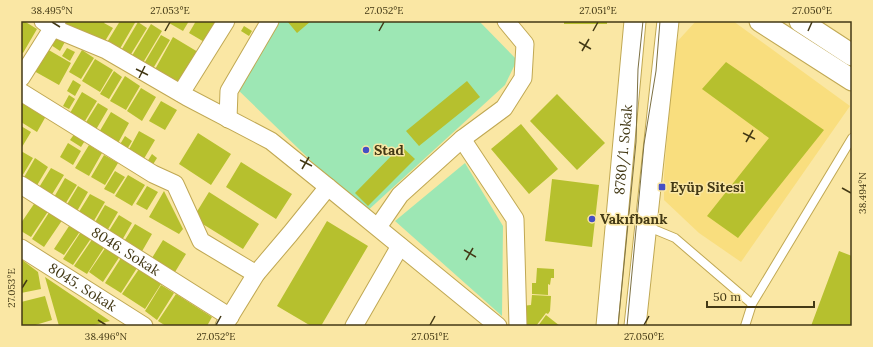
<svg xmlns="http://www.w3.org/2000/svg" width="873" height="347" font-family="Lora,serif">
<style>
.built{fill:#f9de7e}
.green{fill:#9de7b4}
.building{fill:#b6c02e}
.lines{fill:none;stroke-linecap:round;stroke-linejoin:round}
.service-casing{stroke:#c0a853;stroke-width:10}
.minor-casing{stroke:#c0a853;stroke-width:19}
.tertiary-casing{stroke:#c0a853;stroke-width:23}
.service{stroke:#fff;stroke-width:8}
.minor{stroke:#fff;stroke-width:17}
.tertiary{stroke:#fff;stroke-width:21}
.tram{stroke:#7c7042;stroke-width:1}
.ticks{fill:none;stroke:#433915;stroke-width:1.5}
.poi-dot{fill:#454fc4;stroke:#fae7a4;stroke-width:1.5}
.labels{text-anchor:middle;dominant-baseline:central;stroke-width:3;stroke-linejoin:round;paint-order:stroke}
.poi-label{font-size:14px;font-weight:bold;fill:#433915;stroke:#fae7a4;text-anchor:start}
.street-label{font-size:14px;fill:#433915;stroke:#fae7a4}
.neatline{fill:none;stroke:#433915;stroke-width:1.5}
.ticks-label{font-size:10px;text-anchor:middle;fill:#433915}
</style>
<rect width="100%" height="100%" fill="#fae7a4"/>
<!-- built -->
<path class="built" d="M696,21H733L850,106L741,262L699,233L664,200V175L675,44Z"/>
<!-- green -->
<path class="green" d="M277,21H479L517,60L505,85L365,213L235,87Z
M465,163L503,226L502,316L395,221Z"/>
<!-- building -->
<path class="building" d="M21,21H24L37,29L23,53L21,52Z
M63,21H105L104,23L113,28L102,46L62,22Z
M120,21H136L118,52L106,44Z
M171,21H189L183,31L169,23Z
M196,21H219L206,43L189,33Z
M287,21H311L297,33Z
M564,21H607V24H564Z
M138,22L147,28L128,59L119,54Z
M151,24L162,31L141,66L130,59Z
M244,26L252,31L249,36L241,31Z
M57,35L66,40L60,51L51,45Z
M161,35L170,40L151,72L142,67Z
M173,37L198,52L178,87L153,73Z
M67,48L75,52L70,61L62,56Z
M47,49L71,63L59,85L34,71Z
M82,50L94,58L81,79L69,72Z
M95,59L113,70L100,92L82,81Z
M726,62L824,130L738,238L707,216L769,138L702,89Z
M114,71L122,77L109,99L100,94Z
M125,76L140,86L126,110L110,101Z
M73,80L81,85L75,96L67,91Z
M467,81L480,97L419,146L406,131Z
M141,88L156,97L142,121L127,111Z
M82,92L97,101L85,121L70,113Z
M557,94L605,143L577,170L530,121Z
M69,95L75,99L69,109L63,106Z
M21,101L46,116L37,132L21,122Z
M161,101L177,110L165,130L149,121Z
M98,103L108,109L94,133L83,127Z
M111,112L129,123L117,145L98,134Z
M521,124L558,169L529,194L491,149Z
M21,126L31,132L22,147H21Z
M139,131L155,140L142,162L127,153Z
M75,133L86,139L81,147L70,140Z
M198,133L231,154L211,185L179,164Z
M125,136L132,141L126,151L119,146Z
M68,143L81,151L73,165L60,157Z
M89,145L102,153L89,176L75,168Z
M401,146L415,159L368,206L355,193Z
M21,151L33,158L21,178Z
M152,154L157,158L152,166L147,162Z
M104,155L118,163L105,185L91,177Z
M35,158L48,167L36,187L23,179Z
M241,162L292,194L276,219L226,187Z
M51,168L64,175L51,196L38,189Z
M115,171L125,177L114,194L104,189Z
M128,175L145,185L132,206L115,196Z
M65,178L77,185L64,206L53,199Z
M552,179L599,185L592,247L545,241Z
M78,186L88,192L76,213L66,206Z
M147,186L158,192L147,210L136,204Z
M164,191L183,229L179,234L149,217Z
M209,192L259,224L243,249L193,218Z
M90,194L105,202L92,224L77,215Z
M36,201L49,210L31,237L21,231V223Z
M105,205L118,212L107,231L94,224Z
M50,211L63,219L44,247L32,239Z
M119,215L132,223L121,242L107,234Z
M327,221L368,246L321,326H311L277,306Z
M71,223L81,230L64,255L54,249Z
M135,224L152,234L141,253L123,243Z
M82,230L92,237L73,265L63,259Z
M93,238L105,246L87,274L74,266Z
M163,240L186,254L175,272L152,258Z
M106,247L120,256L103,282L89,272Z
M839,251L852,256V326H811Z
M121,258L137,268L121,293L105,283Z
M21,259L38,272L41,289L21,293Z
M537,268L554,269V278H551L550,285L548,284V295L532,294V283H536Z
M139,269L161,284L145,309L122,294Z
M45,277L110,321L90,326H59Z
M161,285L174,293L157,320L145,311Z
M176,294L212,317L207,326H166L158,321Z
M532,295L551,296L550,311L548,314L546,313L536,326H521V306L531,305Z
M45,296L52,320L32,326H21V302Z
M546,315L560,326H538Z"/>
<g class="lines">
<defs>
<path id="service" d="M646,226L675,238L752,304
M745,326L752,304L852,138"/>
<g id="minor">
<path d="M43,21L53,28L106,50L187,97L271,141L328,187L498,326"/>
<path d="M21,78L57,21"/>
<path d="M21,92L153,174L175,184L201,241L256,274"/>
<path d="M181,93L226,21"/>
<path d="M228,119L229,91L270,21"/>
<path d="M462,139L515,219L518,326"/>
<path id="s1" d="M21,185L230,317"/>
<path d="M378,227L400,195L462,139L504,108L523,78L525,44L506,21"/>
<path id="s2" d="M21,248L144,326"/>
<path d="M224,326L256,274L290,234L328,187"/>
<path d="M354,326L400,246"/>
</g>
<g id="tertiary">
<path d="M760,21L852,80"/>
<path d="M800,21L852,55"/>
<path id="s3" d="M607,326L635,21"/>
<path d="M635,326L668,21"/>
</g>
</defs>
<!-- service casing -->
<use href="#service" class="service-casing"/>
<!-- minor casing -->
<use href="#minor" class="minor-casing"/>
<!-- tertiary casing -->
<use href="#tertiary" class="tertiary-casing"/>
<!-- service -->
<use href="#service" class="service"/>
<!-- minor -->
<use href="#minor" class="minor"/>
<!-- tertiary -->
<use href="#tertiary" class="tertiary"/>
<!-- tram -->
<path class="tram" d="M618,326L636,142L638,69L643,21
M627,326L644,144L656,71L660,21"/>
</g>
<!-- ticks -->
<path class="ticks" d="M52,22L60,27M165,31L170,22M379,31L384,22M593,31L598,22M808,31L812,22M579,42L591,49M582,51L589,39M136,69L148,75M139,78L145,66M743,133L755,139M746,142L753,130M300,160L312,166M302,169L309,157M842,188L851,193M464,250L476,257M466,260L473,248M22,288L27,280M98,320L106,325M216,325L221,316M430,325L435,316M644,325L649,316"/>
<!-- markers -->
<g class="poi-dot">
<circle cx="366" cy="150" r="4"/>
<rect x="658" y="183" width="8" height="8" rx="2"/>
<circle cx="592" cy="219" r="4"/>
</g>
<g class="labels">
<!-- poi labels -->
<g class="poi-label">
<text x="374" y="150">Stad</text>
<text x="670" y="187">Eyüp Sitesi</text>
<text x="600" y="219">Vakıfbank</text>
</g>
<!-- street labels -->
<g class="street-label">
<text stroke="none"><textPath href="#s3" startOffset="177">8780/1. Sokak</textPath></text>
<text stroke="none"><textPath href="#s1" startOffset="124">8046. Sokak</textPath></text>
<text stroke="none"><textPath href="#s2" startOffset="73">8045. Sokak</textPath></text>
</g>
</g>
<!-- border -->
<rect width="873" height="347" fill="none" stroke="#fae7a4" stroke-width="44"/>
<!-- scale -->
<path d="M707 301v6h107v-6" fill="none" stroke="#433915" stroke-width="2"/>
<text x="713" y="301" font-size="12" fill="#433915" stroke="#fae7a4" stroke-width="3" paint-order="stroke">50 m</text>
<rect x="22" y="22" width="829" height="303" class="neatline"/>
<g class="ticks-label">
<text x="52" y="14">38.495°N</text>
<text x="170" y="14">27.053°E</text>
<text x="384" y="14">27.052°E</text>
<text x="598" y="14">27.051°E</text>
<text x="812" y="14">27.050°E</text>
<text transform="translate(862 193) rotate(-90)" y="4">38.494°N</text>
<text transform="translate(11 288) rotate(-90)" y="4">27.053°E</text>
<text x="106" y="340">38.496°N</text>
<text x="216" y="340">27.052°E</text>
<text x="430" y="340">27.051°E</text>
<text x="644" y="340">27.050°E</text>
</g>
</svg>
